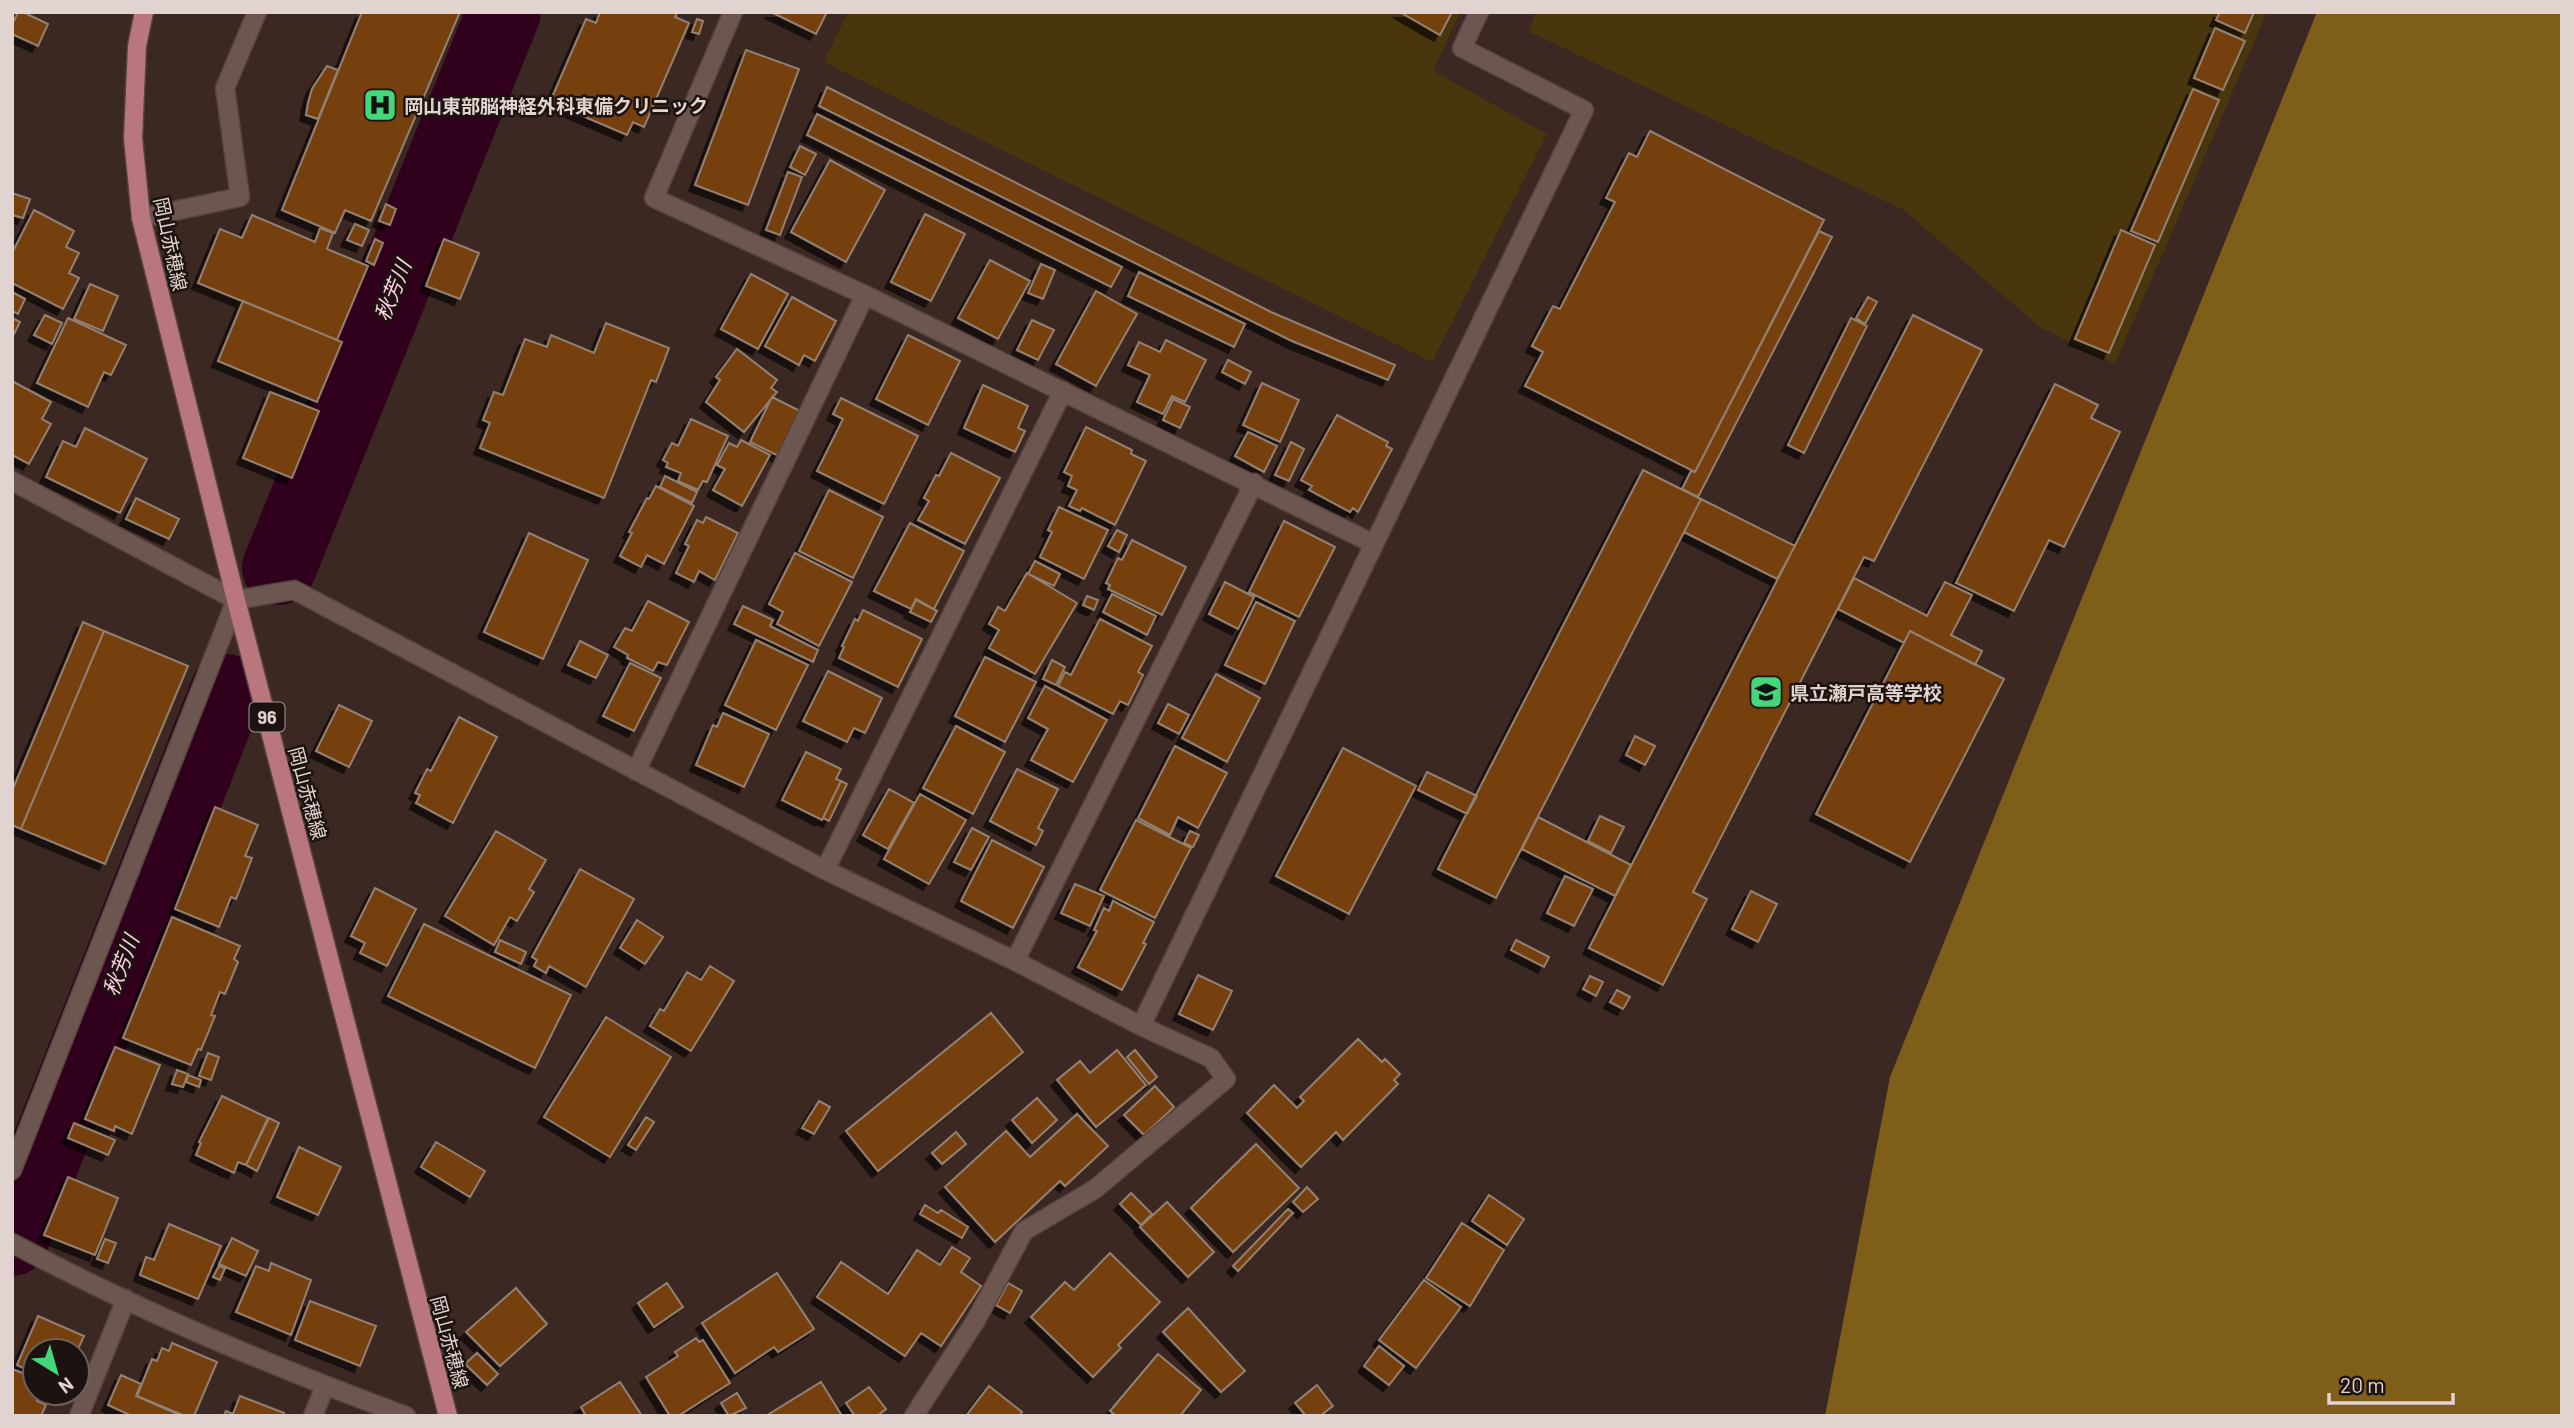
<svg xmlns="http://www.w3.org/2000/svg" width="2574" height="1428" font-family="Barlow,'Noto Sans JP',sans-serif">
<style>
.green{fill:#4a360d}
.forest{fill:#7f5e1a}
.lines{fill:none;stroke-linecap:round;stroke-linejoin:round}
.river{stroke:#30001c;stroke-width:74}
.building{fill:#744010;stroke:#938071;stroke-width:2;filter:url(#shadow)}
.service-casing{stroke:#54433e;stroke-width:21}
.minor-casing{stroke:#54433e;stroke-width:21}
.primary-casing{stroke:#54433e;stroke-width:21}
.service{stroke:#6e5650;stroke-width:18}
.minor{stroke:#6e5650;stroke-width:18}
.primary{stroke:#b9767c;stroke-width:18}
.labels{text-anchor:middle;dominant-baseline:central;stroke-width:5;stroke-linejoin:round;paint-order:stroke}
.shield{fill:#1c1311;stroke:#a69996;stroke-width:2}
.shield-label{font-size:18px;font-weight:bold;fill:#e1d3cf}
.poi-label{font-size:19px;font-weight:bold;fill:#e1d3cf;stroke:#1c1311;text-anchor:start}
.street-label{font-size:19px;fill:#e1d3cf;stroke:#1c1311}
.water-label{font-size:21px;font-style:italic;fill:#fed0e5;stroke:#1c1311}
</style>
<defs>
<filter id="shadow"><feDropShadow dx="-6" dy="6" stdDeviation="0" flood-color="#0009"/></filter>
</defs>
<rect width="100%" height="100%" fill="#3c2822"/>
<!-- green -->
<path class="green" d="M848,12H1460L1433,71L1547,134L1432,362L824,62Z
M1537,12H2267L2115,364L2040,327L1904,210L1528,31Z"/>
<!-- forest -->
<path class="forest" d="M2317,12H2562V1416H1825L1890,1077Z"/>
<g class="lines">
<!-- river -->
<path class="river" d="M279,568L504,12
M12,1239L227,691"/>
</g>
<!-- building -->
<path class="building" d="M18,12H23L48,24L38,46L12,34V25Z
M362,12H460L371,221L345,210L335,233L282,210Z
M600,12H674L677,13L675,17L689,23L644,127L633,122L627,135L550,102L586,19L596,23Z
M771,12H827L816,34Z
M1400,12H1448L1451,14L1440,35Z
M2220,12H2254L2245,33L2216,20Z
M697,19L703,21L699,34L692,32Z
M2215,28L2245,41L2223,90L2194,78Z
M746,50L799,69L748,205L695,185Z
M327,66L338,70L318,119L306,115L308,103L312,89Z
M827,87L1271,312L1395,365L1388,380L1292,341L819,106Z
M2193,89L2219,100L2158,242L2131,231Z
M817,114L1122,267L1111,287L807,135Z
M1650,131L1824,220L1695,472L1525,386L1543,352L1532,346L1553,306L1560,309L1615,202L1606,198L1629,153L1637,157Z
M800,146L816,154L805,175L790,167Z
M830,160L885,190L846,262L791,232Z
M788,172L802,177L780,235L766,230Z
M12,193L30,199L23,218L12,215Z
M386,204L396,209L390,225L379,221Z
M34,210L74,231L66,247L79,253L69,273L79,278L63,309L12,283V253Z
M925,214L965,234L931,301L891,282Z
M252,215L315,242L320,228L333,233L327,249L368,266L337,340L198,283L220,229L242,238Z
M355,224L369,230L362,246L347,240Z
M2121,230L2155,245L2109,353L2075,339Z
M1819,231L1832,237L1698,497L1682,489L1691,471L1695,472Z
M375,239L383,243L374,265L366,261Z
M444,239L479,253L460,299L426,286Z
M990,260L1030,281L998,339L958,318Z
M1041,264L1055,270L1043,299L1028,293Z
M1139,272L1245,324L1234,347L1128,296Z
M751,274L788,294L758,349L721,329Z
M90,284L118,296L103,331L74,319Z
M1096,291L1137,314L1096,386L1056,364Z
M12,292L25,299L18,314L12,311Z
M792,297L836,321L815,361L804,355L799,365L765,346Z
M1868,297L1877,302L1865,324L1856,318Z
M243,301L342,342L317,402L218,361Z
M45,315L62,323L52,344L34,335Z
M1913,315L1982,350L1874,561L1864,557L1693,892L1707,899L1663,985L1589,948Z
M12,318L20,322L12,338Z
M68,318L126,345L111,375L104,372L88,407L37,383Z
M1851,318L1867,326L1804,453L1788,445Z
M1032,320L1054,330L1038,360L1017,350Z
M606,323L669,348L656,382L651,380L604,498L480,448L490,423L483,420L494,392L503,395L525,339L547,347L551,335L594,353Z
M908,335L960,361L928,425L876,399Z
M1166,340L1206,360L1185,402L1172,396L1163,414L1137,402L1150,375L1128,365L1139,342L1160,352Z
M737,349L777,380L771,388L777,392L744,432L706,402L720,380L716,377Z
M1228,360L1251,372L1245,384L1222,372Z
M12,381L51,402L42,419L51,424L29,464L12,455Z
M1262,383L1299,400L1280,442L1243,425Z
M2055,384L2098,405L2091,418L2120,432L2064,547L2049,540L2014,611L1956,583Z
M983,385L1028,406L1018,428L1025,431L1015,452L964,428Z
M270,392L319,411L292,478L243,458Z
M772,397L800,411L779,456L750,442Z
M841,398L918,436L884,504L817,471L843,419L833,414Z
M1173,399L1190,407L1180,428L1163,420Z
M1337,415L1388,442L1386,446L1392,449L1358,512L1353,508L1350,512L1309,490L1312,486L1301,480Z
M691,419L728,436L707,482L703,481L698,490L678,481L681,473L666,467L668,463L663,460L672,443L678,446Z
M1086,427L1132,450L1131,454L1146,461L1115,525L1082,508L1080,511L1069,506L1077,490L1068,486L1072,476L1064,472Z
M85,428L147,459L120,513L46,477L63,441L76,447Z
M1248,432L1277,446L1264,472L1235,456Z
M741,440L770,455L742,506L713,490L725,469L717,465L729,443L737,447Z
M1291,442L1304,449L1289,481L1275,475Z
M951,453L1000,478L965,544L918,520L929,501L924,498L936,475L939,476Z
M1643,470L1701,499L1496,898L1438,869Z
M665,476L697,492L692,503L660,487Z
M656,486L694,506L664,564L647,555L641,567L620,556L632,533L629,532L647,498L649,499Z
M829,490L883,517L853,578L799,551Z
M136,498L179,519L169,539L126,519Z
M1701,499L1795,546L1777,579L1684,532Z
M1059,507L1108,530L1084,579L1040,557L1052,532L1048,530Z
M706,517L738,533L715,580L699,571L694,582L676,573L689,546L685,544L697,520L703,523Z
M1284,521L1335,547L1299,617L1249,592Z
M910,523L964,551L934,609L916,599L911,609L874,591Z
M1117,530L1127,535L1119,552L1108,546Z
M529,533L588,560L543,659L484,632Z
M1132,540L1186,567L1162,615L1108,589L1110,585L1106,583L1118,558L1122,560Z
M795,553L852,582L819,646L777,624L783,612L769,604Z
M1035,561L1060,574L1054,586L1028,574Z
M1027,573L1077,603L1035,674L989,648L999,630L989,624L998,607L1005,611Z
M1854,578L1927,616L1945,582L1972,595L1951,635L1982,651L1975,665L1910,631L1904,643L1838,609Z
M1225,582L1254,597L1238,629L1209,614Z
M1112,594L1156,616L1147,635L1103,612Z
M1087,596L1098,600L1094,610L1083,605Z
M916,600L937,611L931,622L910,612Z
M648,601L689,622L667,665L658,662L653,671L627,658L628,655L614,647L625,628L632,631Z
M1256,602L1295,621L1265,684L1225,665Z
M743,606L773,620L770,626L818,650L813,662L734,624Z
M863,610L922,639L898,687L839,658L844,647L842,646L855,619L858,621Z
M1100,619L1152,646L1138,672L1143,675L1128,705L1120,701L1113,714L1058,686L1065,672L1071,675Z
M83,622L104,631L21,829L12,825V791Z
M104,631L188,666L105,864L21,829Z
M1910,631L2004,679L1910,862L1816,814Z
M756,640L808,665L776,730L725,705Z
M580,641L608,655L596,678L568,665Z
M985,657L1036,682L1005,742L955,716Z
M1052,660L1065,667L1056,685L1043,679Z
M630,663L661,678L634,731L603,716Z
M828,671L882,698L865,733L854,728L847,742L803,721Z
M1216,674L1260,698L1227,762L1182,738Z
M1045,686L1107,720L1073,782L1031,760L1048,729L1028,718Z
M1168,704L1189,715L1179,734L1158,723Z
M339,705L372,721L349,767L316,751Z
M723,713L769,734L744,787L696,765L713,725L717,727Z
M459,717L497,737L453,823L416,803L420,795L415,793L427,769L431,771Z
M956,726L1005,752L973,814L923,788Z
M1635,736L1655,746L1645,765L1626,755Z
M1175,746L1227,773L1198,828L1178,817L1170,835L1138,818Z
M1343,748L1416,786L1349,914L1276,876Z
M806,752L841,769L836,779L841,781L822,820L782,800Z
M1017,769L1058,789L1038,828L1043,831L1036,845L990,821Z
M1427,772L1477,796L1467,814L1418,790Z
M841,781L847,784L829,821L823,818Z
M889,789L914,803L888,849L863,835Z
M920,794L966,820L929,884L884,859Z
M215,807L258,825L245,856L252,858L236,899L231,897L219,927L175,909Z
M1600,816L1624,827L1611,853L1588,841Z
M1538,817L1631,865L1615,896L1522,849Z
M1136,820L1191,848L1155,918L1100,890Z
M972,828L989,837L971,870L954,862Z
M496,831L546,860L529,889L534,892L517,921L510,917L494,945L445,916Z
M1190,831L1199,835L1193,847L1184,843Z
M992,840L1044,867L1013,928L961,901Z
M580,869L634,899L586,987L549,966L546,973L534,966L537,960L532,957Z
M1565,876L1593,889L1574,926L1547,913Z
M1075,884L1104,896L1090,926L1061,913Z
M375,888L416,909L387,966L360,953L365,943L351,936Z
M1751,891L1777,904L1758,942L1732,929Z
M1113,901L1154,922L1143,943L1146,944L1122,990L1078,967L1097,931L1094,930L1104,908L1109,911Z
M172,917L240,946L234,959L238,962L225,994L220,992L211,1015L215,1016L201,1050L198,1049L191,1065L123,1038Z
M637,920L663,937L645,964L620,948Z
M424,924L571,995L535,1068L388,996Z
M500,940L526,952L521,964L495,952Z
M1516,940L1549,957L1544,967L1511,950Z
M710,966L734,981L691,1051L650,1026L660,1009L664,1011L687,972L701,980Z
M1198,975L1232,991L1213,1030L1179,1014Z
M1590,976L1603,982L1596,996L1583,989Z
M1617,990L1630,997L1623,1009L1610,1002Z
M991,1013L1023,1052L878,1171L846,1131Z
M606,1017L671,1057L610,1157L544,1117Z
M1358,1039L1382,1062L1385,1059L1400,1074L1394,1080L1398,1084L1343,1140L1336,1132L1301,1167L1247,1113L1274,1085L1297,1108L1304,1101L1300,1097Z
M115,1047L160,1065L132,1134L115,1126L114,1131L85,1119Z
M1117,1050L1146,1085L1096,1127L1057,1080L1080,1061L1090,1073Z
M1135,1050L1157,1077L1149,1084L1127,1057Z
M208,1053L219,1057L211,1080L199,1076Z
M177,1070L188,1074L183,1087L172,1084Z
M188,1075L201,1080L199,1087L186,1082Z
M1155,1086L1174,1107L1144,1135L1124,1115Z
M222,1096L268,1118L246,1165L238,1162L234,1173L196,1155L201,1143L199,1142Z
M1037,1098L1057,1120L1032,1143L1012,1120Z
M819,1101L830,1107L814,1134L802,1128Z
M1077,1114L1108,1146L1065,1186L1060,1181L995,1242L945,1187L1006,1131L1030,1157Z
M646,1117L654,1122L636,1150L628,1145Z
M269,1118L279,1123L257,1171L246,1165Z
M74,1123L115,1140L108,1155L68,1138Z
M956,1132L966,1144L942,1164L932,1153Z
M436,1142L485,1171L470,1197L421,1167Z
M1256,1144L1299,1188L1233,1252L1191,1208Z
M299,1147L341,1167L318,1215L277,1197Z
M68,1177L118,1198L95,1255L44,1235Z
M1307,1187L1318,1199L1303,1212L1293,1202Z
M1131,1193L1152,1214L1141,1225L1120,1204Z
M1489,1195L1524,1219L1507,1245L1472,1221Z
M1167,1202L1214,1252L1188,1277L1140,1227Z
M925,1205L938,1213L941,1210L968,1227L962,1238L920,1214Z
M1288,1209L1293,1213L1238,1271L1233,1266Z
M1462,1223L1504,1250L1470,1306L1426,1278Z
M169,1224L221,1246L198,1299L140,1275L146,1257L154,1260Z
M232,1238L258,1251L246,1276L219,1264Z
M105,1239L116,1243L108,1263L97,1259Z
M952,1247L970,1258L961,1272L981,1286L941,1346L921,1333L905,1356L817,1297L841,1262L888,1294L917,1250L940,1265Z
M1110,1253L1160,1302L1118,1345L1121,1348L1093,1377L1031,1317L1065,1282L1074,1290Z
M271,1263L311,1280L291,1335L236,1312L256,1266L269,1271Z
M219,1266L225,1268L220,1280L213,1277Z
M777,1273L814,1329L778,1352L774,1347L735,1373L702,1323Z
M1424,1280L1461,1307L1416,1368L1379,1340Z
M667,1283L683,1307L654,1327L638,1303Z
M1008,1283L1022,1291L1010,1313L996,1305Z
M516,1288L547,1324L500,1366L466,1332Z
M310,1301L376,1326L360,1366L295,1340Z
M1188,1308L1245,1371L1221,1392L1163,1332Z
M38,1316L84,1336L77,1351H35V1373L17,1365Z
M696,1338L699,1342L703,1340L730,1383L678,1416H670L646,1377L678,1356L675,1352Z
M172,1343L217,1362L194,1416H185L137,1396L152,1359L157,1361L162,1348L169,1351Z
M1379,1346L1404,1366L1389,1385L1364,1366Z
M477,1353L498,1374L487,1385L465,1364Z
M1158,1354L1201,1390L1180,1416H1116L1110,1411Z
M12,1369L35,1378V1393H40L37,1401L46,1405L41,1416H12Z
M121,1375L141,1384L136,1396L182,1416H132L108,1405Z
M620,1382L642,1416H586L581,1407Z
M821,1382L842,1416H766Z
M1317,1385L1333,1406L1320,1416H1306L1295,1403Z
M989,1386L1022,1412L1019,1416H966Z
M869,1387L886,1409L877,1416H855L846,1403Z
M737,1393L746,1408L729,1416L721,1403Z
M240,1396L284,1413V1416H224L226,1411L233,1414Z"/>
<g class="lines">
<defs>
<path id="service" d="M141,218L240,197L225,88L257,12"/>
<path id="minor" d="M733,12L654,198L865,295
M12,481L236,600L294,590L825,870L1015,961L1141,1026L1211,1058L1226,1079L1095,1189L1024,1231L976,1320L914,1416
M636,771L865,295L1374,544
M825,870L1063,391
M1015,961L1254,483
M1141,1026L1584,110L1462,48L1479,12
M12,1170L236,600
M12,1243C138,1311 272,1366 406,1416
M79,1416L126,1299
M313,1416L325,1386"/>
<path id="primary" d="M144,12L137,46L133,138L141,218L236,600L448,1416"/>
</defs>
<!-- service casing -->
<use href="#service" class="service-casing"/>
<!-- minor casing -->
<use href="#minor" class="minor-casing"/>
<!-- primary casing -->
<use href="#primary" class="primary-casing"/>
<!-- service -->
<use href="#service" class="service"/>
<!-- minor -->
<use href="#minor" class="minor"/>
<!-- primary -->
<use href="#primary" class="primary"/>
</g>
<!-- icons -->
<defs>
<symbol id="hospital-square" viewBox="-11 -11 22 22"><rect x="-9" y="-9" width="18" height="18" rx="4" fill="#44d77a" stroke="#1c1311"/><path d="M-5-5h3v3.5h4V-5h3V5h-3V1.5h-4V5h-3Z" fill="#111"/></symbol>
<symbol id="school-square" viewBox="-11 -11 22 22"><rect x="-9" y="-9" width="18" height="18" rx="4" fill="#44d77a" stroke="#1c1311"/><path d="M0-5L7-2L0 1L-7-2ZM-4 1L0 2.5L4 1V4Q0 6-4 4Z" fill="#111"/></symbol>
</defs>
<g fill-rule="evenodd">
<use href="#hospital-square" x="361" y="86" width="38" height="38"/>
<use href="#school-square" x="1747" y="673" width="38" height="38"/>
</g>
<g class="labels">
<!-- shield labels -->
<rect class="shield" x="249.5" y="702.5" width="35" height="29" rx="5"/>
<g class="shield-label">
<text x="267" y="717">96</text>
</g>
<!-- poi labels -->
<g class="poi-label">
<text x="404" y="105">岡山東部脳神経外科東備クリニック</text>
<text x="1790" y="692">県立瀬戸高等学校</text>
</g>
<!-- street labels -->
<g class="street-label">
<text transform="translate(171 244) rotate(78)">岡山赤穂線</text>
<text transform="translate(308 793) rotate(75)">岡山赤穂線</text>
<text transform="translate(450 1342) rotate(75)">岡山赤穂線</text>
</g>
<!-- water labels -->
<g class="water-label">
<text transform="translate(392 290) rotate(-68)">秋芳川</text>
<text transform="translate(120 965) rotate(-69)">秋芳川</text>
</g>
</g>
<!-- border -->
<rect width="2574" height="1428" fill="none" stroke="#e1d3cf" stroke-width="28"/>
<!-- north arrow -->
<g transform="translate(56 1372) rotate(143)"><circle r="33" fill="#1c1311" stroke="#6b605d" stroke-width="2"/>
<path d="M0-5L12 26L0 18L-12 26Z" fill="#44d77a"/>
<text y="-10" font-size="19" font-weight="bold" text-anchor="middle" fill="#e1d3cf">N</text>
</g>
<!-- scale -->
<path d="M2329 1393v10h124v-10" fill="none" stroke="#e1d3cf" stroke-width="3.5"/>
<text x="2340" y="1393" font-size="21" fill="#e1d3cf" stroke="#1c1311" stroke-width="5" paint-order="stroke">20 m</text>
</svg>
